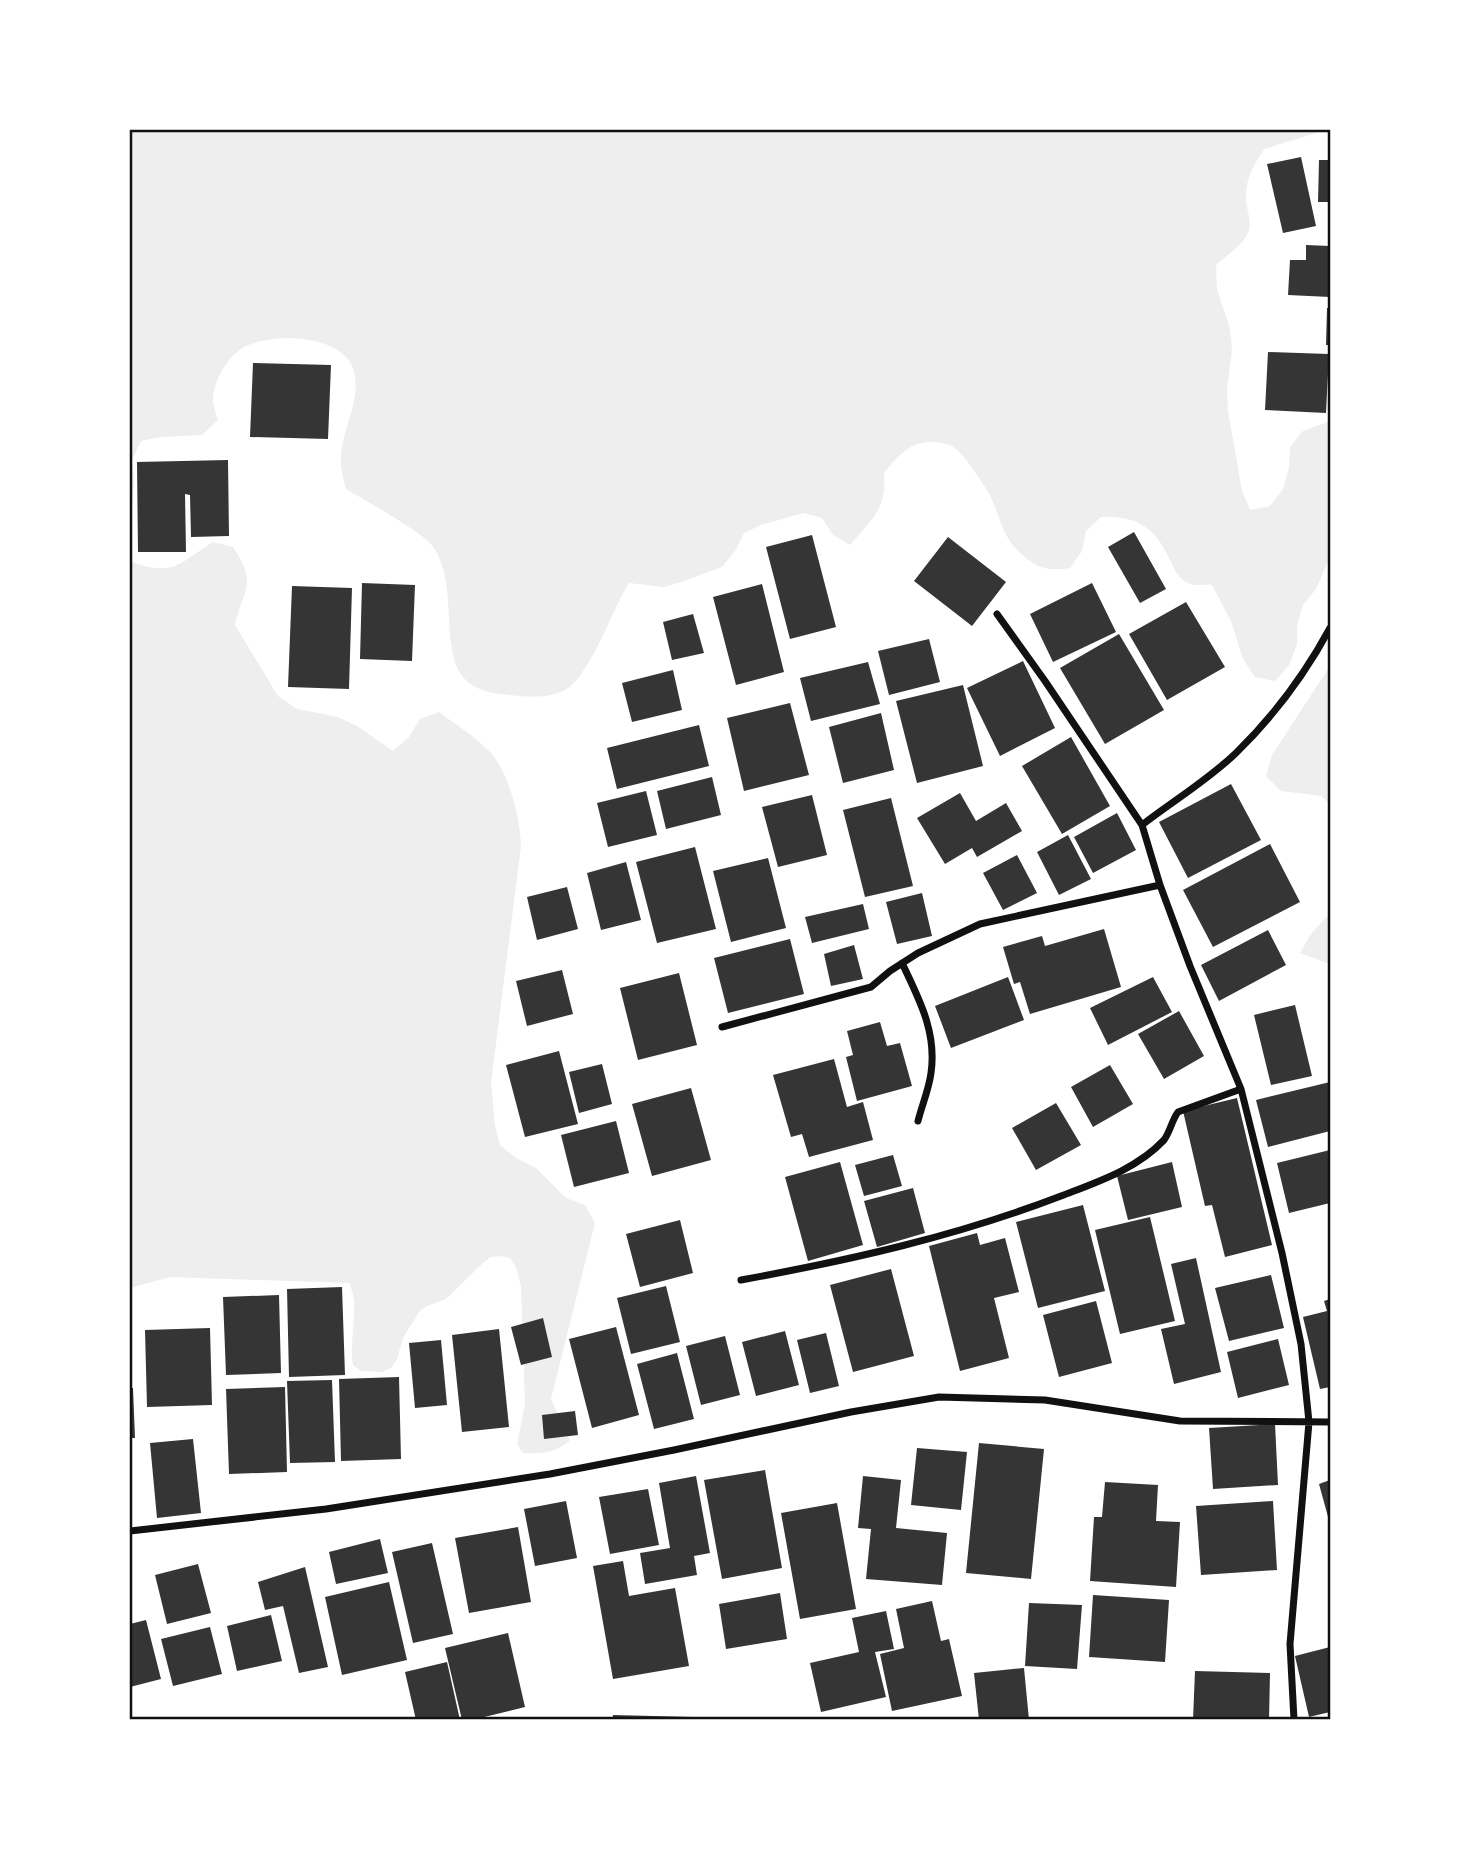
<svg xmlns="http://www.w3.org/2000/svg" width="1460" height="1849" font-family="'Zilla Slab',serif">
<style>
.green{fill:#eee}
.building{fill:#353535}
.lines{fill:none;stroke-linecap:round;stroke-linejoin:round}
.minor{stroke:#111;stroke-width:7}
.neatline{fill:none;stroke:#111;stroke-width:2.5}
</style>
<rect width="100%" height="100%" fill="#fff"/>
<!-- green -->
<path class="green" d="M130,130H1320L1316,133L1264,149C1255,163 1246,178 1246,195C1245,207 1253,222 1248,233C1243,245 1226,256 1216,265L1217,290L1230,328L1232,349L1227,390L1228,411L1242,491L1250,510L1270,506L1283,489L1289,468L1290,447L1303,431L1330,421V557L1316,589L1303,605L1297,625V645L1289,665L1275,681L1255,677L1243,659L1231,621L1212,585C1206,584 1196,586 1190,584C1177,579 1173,566 1167,554C1152,524 1134,516 1101,517L1086,531L1082,551L1070,568C1046,572 1035,567 1017,550C1001,534 999,511 988,492C981,481 963,452 952,446C951,445 942,443 941,443C915,437 899,454 884,473C887,509 872,519 850,545L833,535L822,518L803,513L761,525L744,533L735,551L722,567L684,581L664,587L629,583C612,609 589,680 563,691C543,700 520,696 500,694C479,691 462,684 455,662C444,626 455,581 434,548C425,533 364,500 346,489C342,475 339,462 342,447C346,422 362,394 353,368C340,333 268,332 241,349C226,359 214,381 213,399C213,406 216,414 218,420L202,435L161,437L141,441L132,460L134,481L130,531Z
M213,542L233,547C258,585 244,586 235,625L278,696L297,709L338,717L357,726L393,751L409,737L420,719L439,712C455,724 473,735 487,749C509,770 520,817 521,846L491,1083L495,1125L500,1145L516,1158L536,1168L566,1198L585,1205L595,1223L551,1399L570,1440C556,1453 541,1454 523,1453L517,1444L525,1404L521,1286L516,1267L510,1258L501,1256L491,1257L483,1263L446,1299L427,1306L419,1312L403,1338L397,1359L392,1367L383,1372L361,1371L353,1365C348,1339 361,1308 349,1283L170,1277L130,1288V550L132,562C175,577 179,563 213,542Z
M1330,666V804L1321,796L1281,791L1266,776L1272,755Z
M1330,913V964L1300,953L1311,934Z"/>
<!-- building -->
<path class="building" d="M1301,157L1316,226L1283,233L1267,164Z
M1319,160H1330V202H1318Z
M1306,245L1330,246V297L1288,295L1290,260H1306Z
M1327,308H1330V345H1326Z
M1268,352L1329,354L1326,413L1265,410Z
M253,363L331,365L328,439L250,437Z
M228,460L229,536L191,537L190,495L185,494L186,552H138L137,462Z
M1134,532L1166,589L1140,603L1108,547Z
M812,535L836,627L790,639L766,547Z
M948,537L1006,582L972,626L914,581Z
M362,583L415,585L412,661L360,659Z
M1092,583L1116,632L1053,662L1030,614Z
M762,584L784,672L736,685L713,597Z
M292,586L352,588L349,689L288,687Z
M1186,602L1225,667L1167,700L1129,634Z
M693,614L704,653L672,660L663,622Z
M1119,634L1164,710L1105,744L1060,668Z
M929,639L940,682L889,695L878,651Z
M1023,661L1055,728L1000,756L967,688Z
M868,662L880,704L811,721L800,678Z
M673,670L682,710L632,722L622,683Z
M963,685L983,766L917,783L896,701Z
M790,703L809,775L744,791L727,718Z
M881,713L894,770L843,783L829,727Z
M699,725L709,766L617,789L607,748Z
M1071,737L1110,806L1062,834L1022,766Z
M712,777L721,815L666,829L657,791Z
M1231,784L1261,840L1188,878L1159,822Z
M646,791L657,835L608,847L597,803Z
M960,793L976,821L1006,803L1022,831L977,857L972,848L945,864L917,818Z
M812,795L827,855L778,867L762,807Z
M891,798L913,886L865,897L843,810Z
M1117,813L1136,850L1093,873L1074,837Z
M1068,835L1091,879L1059,895L1037,852Z
M1270,844L1300,902L1213,947L1183,890Z
M695,847L716,929L657,943L636,862Z
M1017,855L1037,893L1003,910L983,873Z
M768,858L786,928L731,942L713,871Z
M626,862L641,920L601,930L587,873Z
M567,887L578,929L537,940L527,897Z
M922,893L932,936L897,944L886,902Z
M863,904L869,929L812,943L805,917Z
M1104,929L1121,987L1030,1014L1020,982L1014,984L1003,947L1042,936L1045,946Z
M1268,930L1286,965L1219,1001L1201,965Z
M790,939L804,994L728,1013L714,958Z
M854,945L863,979L831,986L824,954Z
M562,970L573,1014L527,1026L516,981Z
M679,973L697,1045L638,1060L620,988Z
M1008,977L1024,1020L951,1048L935,1006Z
M1153,977L1172,1012L1108,1045L1090,1008Z
M1295,1005L1312,1076L1271,1085L1254,1015Z
M1179,1011L1204,1056L1164,1079L1138,1034Z
M880,1022L887,1046L900,1043L912,1086L857,1101L846,1057L853,1055L847,1031Z
M559,1051L578,1124L525,1137L506,1065Z
M834,1059L847,1107L863,1102L873,1140L809,1157L802,1134L791,1137L773,1075Z
M602,1064L612,1104L579,1113L569,1072Z
M1110,1065L1133,1104L1093,1127L1071,1087Z
M1330,1082V1131L1268,1147L1256,1100Z
M691,1088L711,1160L652,1176L632,1104Z
M1237,1098L1272,1245L1225,1257L1212,1205L1205,1206L1183,1111Z
M1056,1103L1081,1145L1036,1170L1012,1128Z
M616,1121L629,1173L574,1187L561,1135Z
M1330,1150V1203L1289,1213L1277,1163Z
M893,1155L902,1186L864,1196L855,1165Z
M840,1162L863,1245L808,1261L785,1177Z
M1172,1162L1182,1207L1128,1220L1117,1176Z
M913,1188L925,1233L877,1247L864,1201Z
M1083,1205L1105,1291L1038,1308L1016,1222Z
M1150,1217L1175,1321L1120,1334L1095,1230Z
M680,1220L693,1273L640,1287L626,1234Z
M977,1233L980,1245L1005,1238L1019,1292L994,1298L1009,1358L960,1371L929,1246Z
M1196,1258L1221,1372L1174,1384L1161,1329L1185,1324L1171,1264Z
M891,1269L914,1356L853,1372L830,1285Z
M1271,1275L1284,1328L1229,1341L1215,1288Z
M666,1286L680,1342L631,1354L617,1298Z
M342,1287L345,1375L289,1377L287,1289Z
M279,1295L281,1373L226,1375L223,1297Z
M1330,1299V1387L1320,1389L1303,1317L1327,1311L1324,1301Z
M1096,1301L1112,1363L1059,1377L1043,1315Z
M543,1318L552,1357L521,1365L511,1327Z
M616,1327L639,1415L592,1428L569,1339Z
M210,1328L212,1405L147,1407L145,1330Z
M499,1329L509,1427L462,1432L452,1335Z
M785,1331L799,1385L756,1396L742,1342Z
M826,1333L839,1386L810,1393L797,1340Z
M725,1336L740,1395L701,1405L686,1346Z
M1278,1339L1289,1385L1238,1398L1227,1352Z
M441,1340L447,1405L415,1408L409,1343Z
M677,1353L694,1419L654,1429L637,1364Z
M399,1377L401,1459L341,1461L339,1379Z
M332,1380L335,1462L290,1463L287,1381Z
M285,1387L287,1472L229,1474L226,1389Z
M130,1388H133L135,1438H130Z
M575,1411L578,1435L544,1439L542,1415Z
M1275,1424L1278,1485L1213,1489L1209,1428Z
M193,1439L201,1513L157,1518L150,1443Z
M979,1443L1044,1449L1031,1579L966,1573Z
M917,1448L967,1452L961,1510L911,1505Z
M765,1470L782,1568L722,1579L704,1480Z
M696,1476L710,1553L694,1556L697,1575L645,1584L640,1553L670,1548L659,1483Z
M863,1476L901,1480L896,1528L947,1533L942,1585L866,1579L871,1529L858,1528Z
M1330,1480V1524L1319,1484Z
M1105,1482L1158,1485L1156,1521L1180,1522L1176,1587L1090,1581L1094,1517H1102Z
M648,1489L659,1545L610,1554L599,1497Z
M566,1501L577,1558L535,1566L524,1509Z
M1273,1501L1277,1570L1201,1575L1196,1506Z
M837,1503L856,1609L800,1619L781,1513Z
M518,1527L531,1602L469,1613L455,1538Z
M380,1539L388,1573L336,1584L329,1552Z
M432,1543L453,1634L413,1643L392,1552Z
M623,1561L629,1596L675,1588L689,1666L613,1679L593,1566Z
M198,1564L211,1613L167,1624L155,1575Z
M305,1567L328,1667L299,1673L283,1606L265,1610L258,1582Z
M389,1582L407,1660L342,1675L325,1597Z
M780,1593L787,1639L726,1649L719,1604Z
M1093,1595L1169,1600L1165,1662L1089,1657Z
M932,1601L941,1641L949,1639L962,1696L892,1711L880,1654L904,1648L896,1609Z
M1029,1603L1082,1605L1077,1669L1025,1666Z
M886,1611L894,1649L875,1652L886,1697L821,1712L810,1663L859,1652L852,1618Z
M271,1615L282,1661L237,1671L227,1626Z
M146,1620L161,1679L130,1687V1624Z
M210,1627L222,1674L173,1686L161,1639Z
M508,1633L525,1707L472,1720H462L445,1648Z
M1330,1647V1712L1309,1717L1295,1656Z
M447,1662L460,1720H416L405,1672Z
M1024,1668L1029,1720H979L974,1673Z
M1195,1671L1270,1673L1269,1720H1193Z
M613,1715L694,1717V1720H612Z"/>
<g class="lines">
<!-- minor -->
<path class="minor" d="M997,614L1045,681L1142,825
M902,963C919,999 937,1032 931,1073C929,1089 922,1105 918,1121
M722,1027L871,987L890,971L918,953L980,924L1160,885
M741,1280C851,1260 957,1236 1061,1196C1097,1182 1137,1169 1164,1140C1170,1132 1172,1120 1178,1112L1241,1089
M130,1531L326,1509L550,1474L674,1450L851,1412L939,1397L1045,1400L1180,1421L1330,1422
M1294,1720L1290,1644L1309,1422L1301,1344L1282,1253L1241,1089L1190,966L1160,885L1142,825C1173,801 1208,780 1236,753C1275,715 1304,676 1330,628"/>
</g>
<!-- border -->
<rect width="1460" height="1849" fill="none" stroke="#ffffff" stroke-width="262"/>
<rect x="131" y="131" width="1198" height="1587" class="neatline"/>
</svg>
